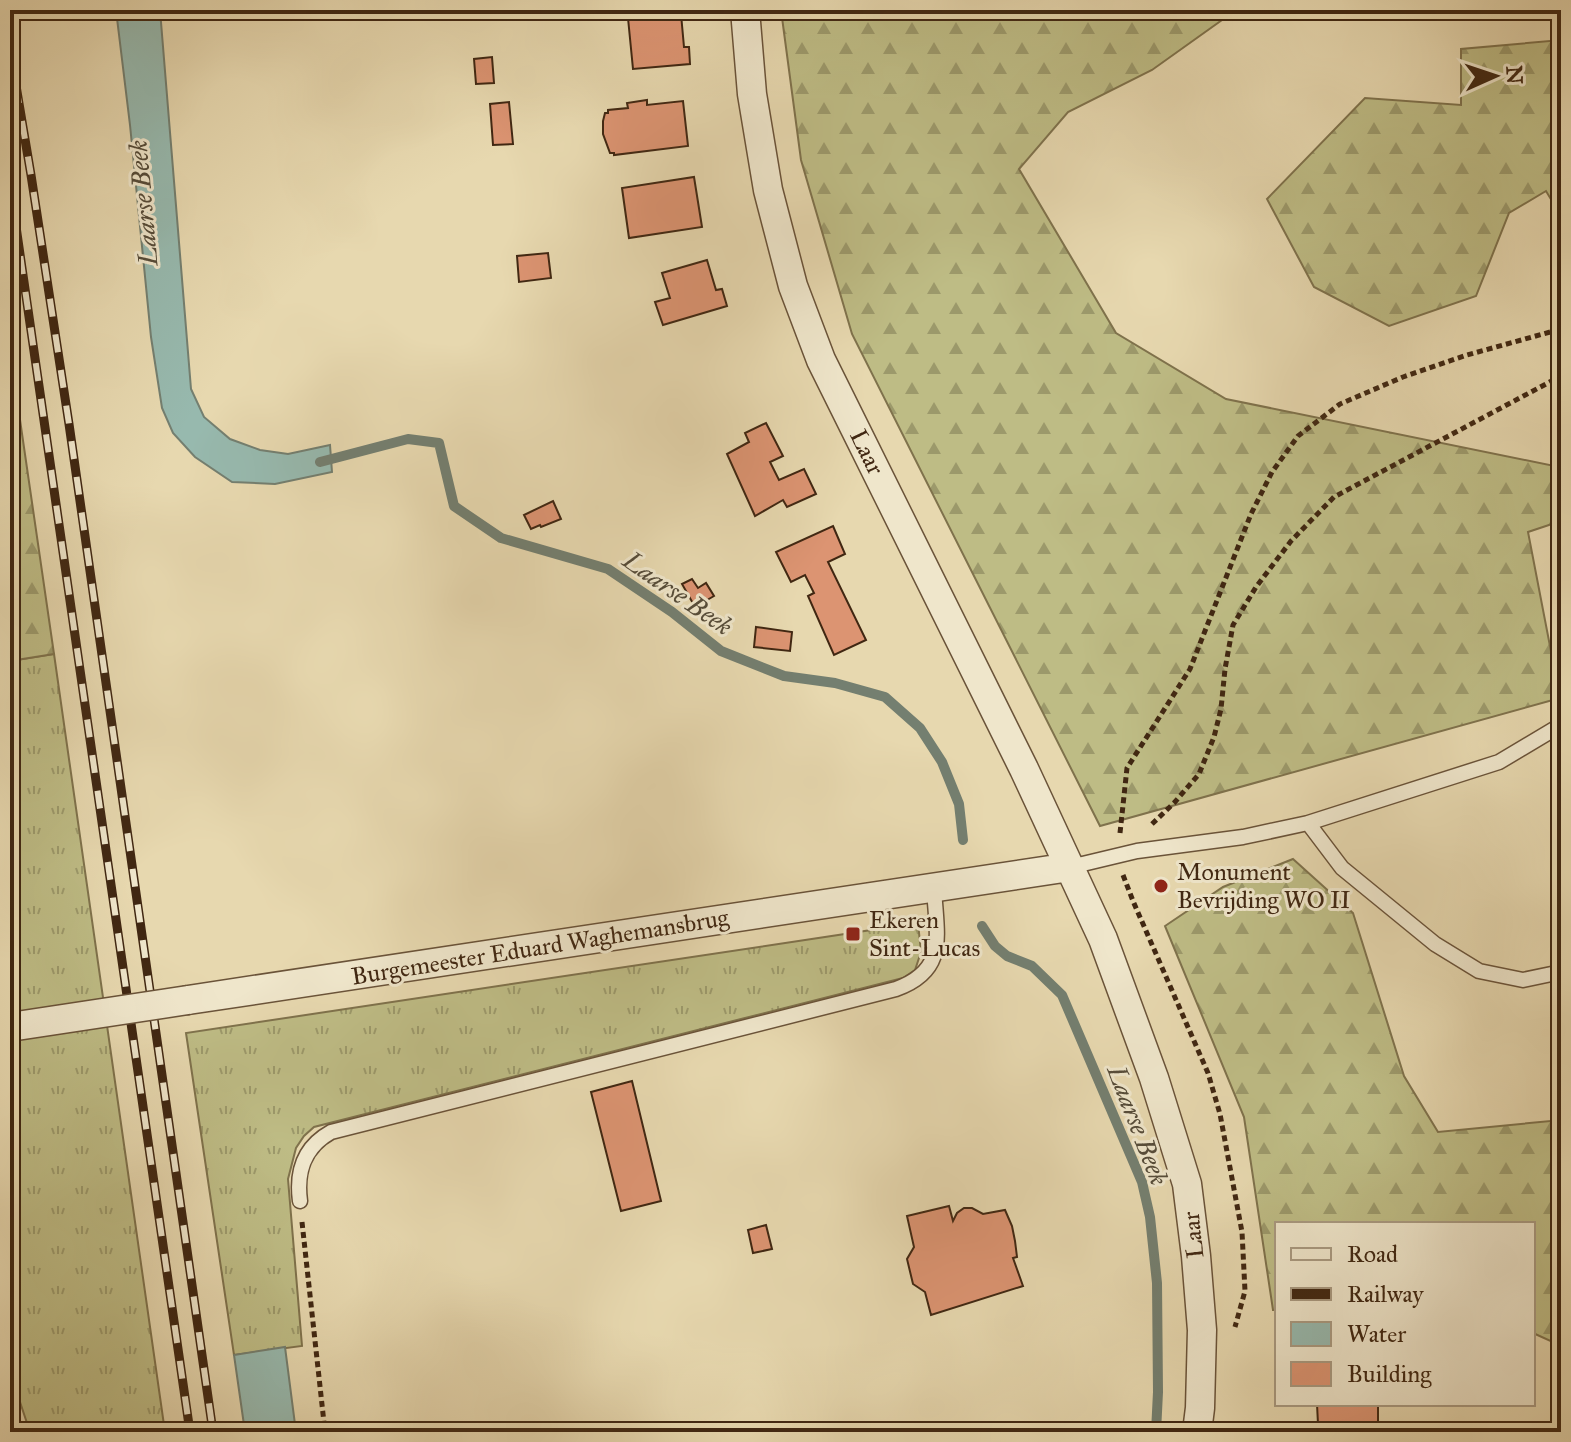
<svg xmlns="http://www.w3.org/2000/svg" width="1571" height="1442" font-family="'IM FELL Great Primer',serif">
<style>
.grass{fill:url(#grass-tufts);stroke:#7f724c;stroke-width:2}
.forest{fill:url(#forest-firs);stroke:#7f724c;stroke-width:2}
.water{fill:#97b9ae;stroke:#747f70;stroke-width:2}
.lines{fill:none;stroke-linecap:round;stroke-linejoin:round}
.stream{stroke:#747f70;stroke-width:10}
.building{fill:#dc9472;stroke:#402712;stroke-width:2}
.service-casing{stroke:#6a5339;stroke-width:17}
.minor-casing{stroke:#6a5339;stroke-width:31}
.path{stroke:#402712;stroke-width:5;stroke-dasharray:6 4;stroke-linecap:butt}
.service{stroke:#efe6cb;stroke-width:14}
.minor{stroke:#efe6cb;stroke-width:28}
.rail-casing{stroke:#402712;stroke-width:9}
.rail{stroke:#efe6cb;stroke-width:6;stroke-dasharray:18;stroke-linecap:butt}
.minor-bridge-casing{stroke:#6a5339;stroke-width:31;stroke-linecap:butt}
.minor-bridge{stroke:#efe6cb;stroke-width:28}
.poi-dot{fill:#8f2418;stroke:#efe6cb;stroke-width:3}
.labels{text-anchor:middle;dominant-baseline:central;stroke-width:6;stroke-linejoin:round;paint-order:stroke}
.street-label{font-size:24px;fill:#402712;stroke:#efe6cb}
.poi-label{font-size:24px;fill:#402712;stroke:#efe6cb;text-anchor:start}
.water-label{font-size:26px;font-style:italic;fill:#564c39;stroke:#efe6cb}
</style>
<defs>
<pattern id="grass-tufts" width="24" height="20" patternUnits="userSpaceOnUse" patternTransform="scale(2)"><rect width="24" height="20" fill="#bebc85"/><path d="M3 7l-1-3M5 7V3M7 7l1-3M15 17l-1-3M17 17v-4M19 17l1-3" fill="none" stroke="#9c996b"/></pattern>
<pattern id="forest-firs" width="22" height="20" patternUnits="userSpaceOnUse" patternTransform="scale(2)"><rect width="22" height="20" fill="#bebc85"/><path d="M5 1l3.5 6h-7zM16 11l3.5 6h-7z" fill="#9c996b"/></pattern>
</defs>
<rect width="100%" height="100%" fill="#e7d8af"/>
<filter id="stains"><feTurbulence type="fractalNoise" baseFrequency=".0025" numOctaves="4"/><feColorMatrix values="0 0 0 0 .2 0 0 0 0 .09 0 0 0 0 .02 0 0 0 .5 -.17"/></filter>
<radialGradient id="worn" r=".72"><stop offset=".6" stop-color="#630" stop-opacity="0"/><stop offset="1" stop-color="#630" stop-opacity=".3"/></radialGradient>
<!-- grass -->
<path class="grass" d="M54,654L165,1432H30L10,1372V661Z
M918,923L921,952L915,970L903,978L314,1127L304,1136L296,1148L288,1179L302,1346L234,1355L186,1033Z"/>
<!-- forest -->
<path class="forest" d="M781,10H1236L1152,70L1068,112L1019,169L1116,333L1226,399L1559,467L1561,465V521L1528,532L1560,698L1100,826L852,334L801,160Z
M1561,40V216L1546,191L1509,213L1476,296L1389,326L1314,287L1267,199L1365,98L1461,105V49Z
M10,351L54,654L10,661Z
M1293,859L1353,913L1404,1076L1438,1132L1561,1120V1352L1553,1342L1533,1333V1224H1277V1310H1273L1244,1117L1165,926L1223,887Z"/>
<!-- water -->
<path class="water" d="M116,10H160L191,389L204,417L230,439L260,450L288,454L330,445L332,472L275,484L232,482L195,457L173,433L162,408L151,337L130,125Z
M285,1347L296,1432H245L234,1355Z"/>
<g class="lines">
<!-- stream -->
<path class="stream" d="M320,462L408,439L439,443L454,506L501,538L608,569L672,612L721,651L784,676L835,683L885,697L920,728L942,762L959,804L963,840
M982,926L995,946L1007,956L1032,966L1062,995L1142,1182L1150,1217L1157,1283L1158,1392L1156,1432"/>
</g>
<!-- building -->
<path class="building" d="M681,14L684,47H689L690,64L633,69L628,18Z
M492,57L494,83L476,84L474,59Z
M647,100V105L683,101L688,146L614,155V153H610L603,134V121L605,113H608V110L628,108L627,103Z
M509,102L513,144L493,145L490,104Z
M694,177L702,227L629,238L622,188Z
M548,253L551,278L519,282L517,256Z
M707,260L716,290L722,289L727,306L663,325L655,302L670,298L662,273Z
M766,423L783,456L770,462L779,480L804,469L816,494L787,507L783,500L755,516L727,454L749,442L745,433Z
M553,501L561,519L541,527L540,525L531,529L524,515Z
M833,526L845,554L828,562L866,640L834,655L808,596L814,593L805,575L791,582L776,552Z
M692,579L698,588L706,583L714,596L695,607L682,584Z
M756,627L792,632L790,651L754,647Z
M632,1081L661,1201L621,1211L591,1092Z
M949,1206L953,1221L957,1213L964,1208H972L983,1214L1005,1210L1012,1226L1015,1241L1017,1257L1013,1258L1023,1286L931,1315L925,1292L913,1284L907,1259L914,1247L907,1216Z
M766,1225L772,1249L753,1253L748,1230Z
M1317,1404H1378V1423L1318,1424Z
M1378,1423V1432H1318V1424Z"/>
<g class="lines">
<defs>
<path id="service" d="M1308,823L1342,868L1435,944L1479,971L1523,980L1561,972
M1070,867L1137,851L1243,837L1308,823L1499,762L1561,725
M300,1201C296,1171 304,1147 331,1132L896,989C949,970 936,934 934,887"/>
<path id="minor" d="M745,10L752,94L768,190L793,286L821,360L1024,769L1103,939L1154,1078L1187,1184L1196,1256L1202,1330L1200,1408L1197,1432
M188,1000L1070,867"/>
</defs>
<!-- service casing -->
<use href="#service" class="service-casing"/>
<!-- minor casing -->
<use href="#minor" class="minor-casing"/>
<!-- path -->
<path class="path" d="M1152,824L1174,803L1199,774L1214,737L1221,709L1225,669L1233,625L1256,587L1291,541L1334,497L1561,376
M1120,833L1127,768L1190,669L1251,514L1272,472L1298,436L1340,404L1403,377L1467,355L1561,329
M1123,875L1133,901L1208,1073L1220,1114L1242,1232L1245,1291L1235,1327
M302,1222L325,1432"/>
<!-- service -->
<use href="#service" class="service"/>
<!-- minor -->
<use href="#minor" class="minor"/>
<defs>
<path id="rail" d="M10,50L31,175L69,424L213,1432
M10,185L190,1432"/>
</defs>
<!-- rail casing -->
<use href="#rail" class="rail-casing"/>
<!-- rail -->
<use href="#rail" class="rail"/>
<defs>
<path id="minor-bridge" d="M10,1027L188,1000"/>
</defs>
<!-- minor-bridge casing -->
<use href="#minor-bridge" class="minor-bridge-casing"/>
<!-- minor-bridge -->
<use href="#minor-bridge" class="minor-bridge"/>
</g>
<!-- markers -->
<g class="poi-dot">
<circle cx="1161" cy="886" r="8"/>
<rect x="845" y="926" width="16" height="16" rx="4"/>
</g>
<g class="labels">
<!-- street labels -->
<g class="street-label">
<text transform="translate(867 452) rotate(64)">Laar</text>
<text transform="translate(540 947) rotate(-9)">Burgemeester Eduard Waghemansbrug</text>
<text transform="translate(1193 1235) rotate(-96)">Laar</text>
</g>
<!-- poi labels -->
<g class="poi-label">
<text x="1177" y="872">Monument<tspan x="1177" dy="28">Bevrijding WO II</tspan></text>
<text x="869" y="920">Ekeren<tspan x="869" dy="28">Sint-Lucas</tspan></text>
</g>
<!-- water labels -->
<g class="water-label">
<text transform="translate(143 203) rotate(-95)">Laarse Beek</text>
<text transform="translate(678 593) rotate(35)">Laarse Beek</text>
<text transform="translate(1138 1125) rotate(69)">Laarse Beek</text>
</g>
</g>
<!-- margin -->
<rect width="1571" height="1442" fill="none" stroke="#e7d8af" stroke-width="40"/>
<rect x="12" y="12" width="1547" height="1418" fill="none" stroke="#402712" stroke-width="4"/>
<rect x="20" y="20" width="1531" height="1402" fill="none" stroke="#402712" stroke-width="2"/>
<!-- legend -->
<rect x="1275" y="1222" width="260" height="184" fill="#efe6cb" stroke="#a99a81" stroke-width="2"/>
<rect x="1291" y="1248" width="40" height="12" fill="#efe6cb" stroke="#a99a81" stroke-width="2"/>
<text x="1347" y="1262" font-size="24" fill="#402712">Road</text>
<rect x="1291" y="1288" width="40" height="12" fill="#402712" stroke="#a99a81" stroke-width="2"/>
<text x="1347" y="1302" font-size="24" fill="#402712">Railway</text>
<rect x="1291" y="1322" width="40" height="24" fill="#97b9ae" stroke="#a99a81" stroke-width="2"/>
<text x="1347" y="1342" font-size="24" fill="#402712">Water</text>
<rect x="1291" y="1362" width="40" height="24" fill="#dc9472" stroke="#a99a81" stroke-width="2"/>
<text x="1347" y="1382" font-size="24" fill="#402712">Building</text>
<!-- north arrow -->
<g transform="translate(1495 76) rotate(87)" stroke="#efe6cb" stroke-width="6" paint-order="stroke">
<path d="M0-6L14 30L0 20L-14 30Z" fill="#402712"/>
<text y="-12" font-size="22" font-weight="bold" text-anchor="middle" fill="#402712">N</text>
</g>
<rect width="100%" height="100%" filter="url(#stains)"/>
<rect width="100%" height="100%" fill="url(#worn)"/>
</svg>
